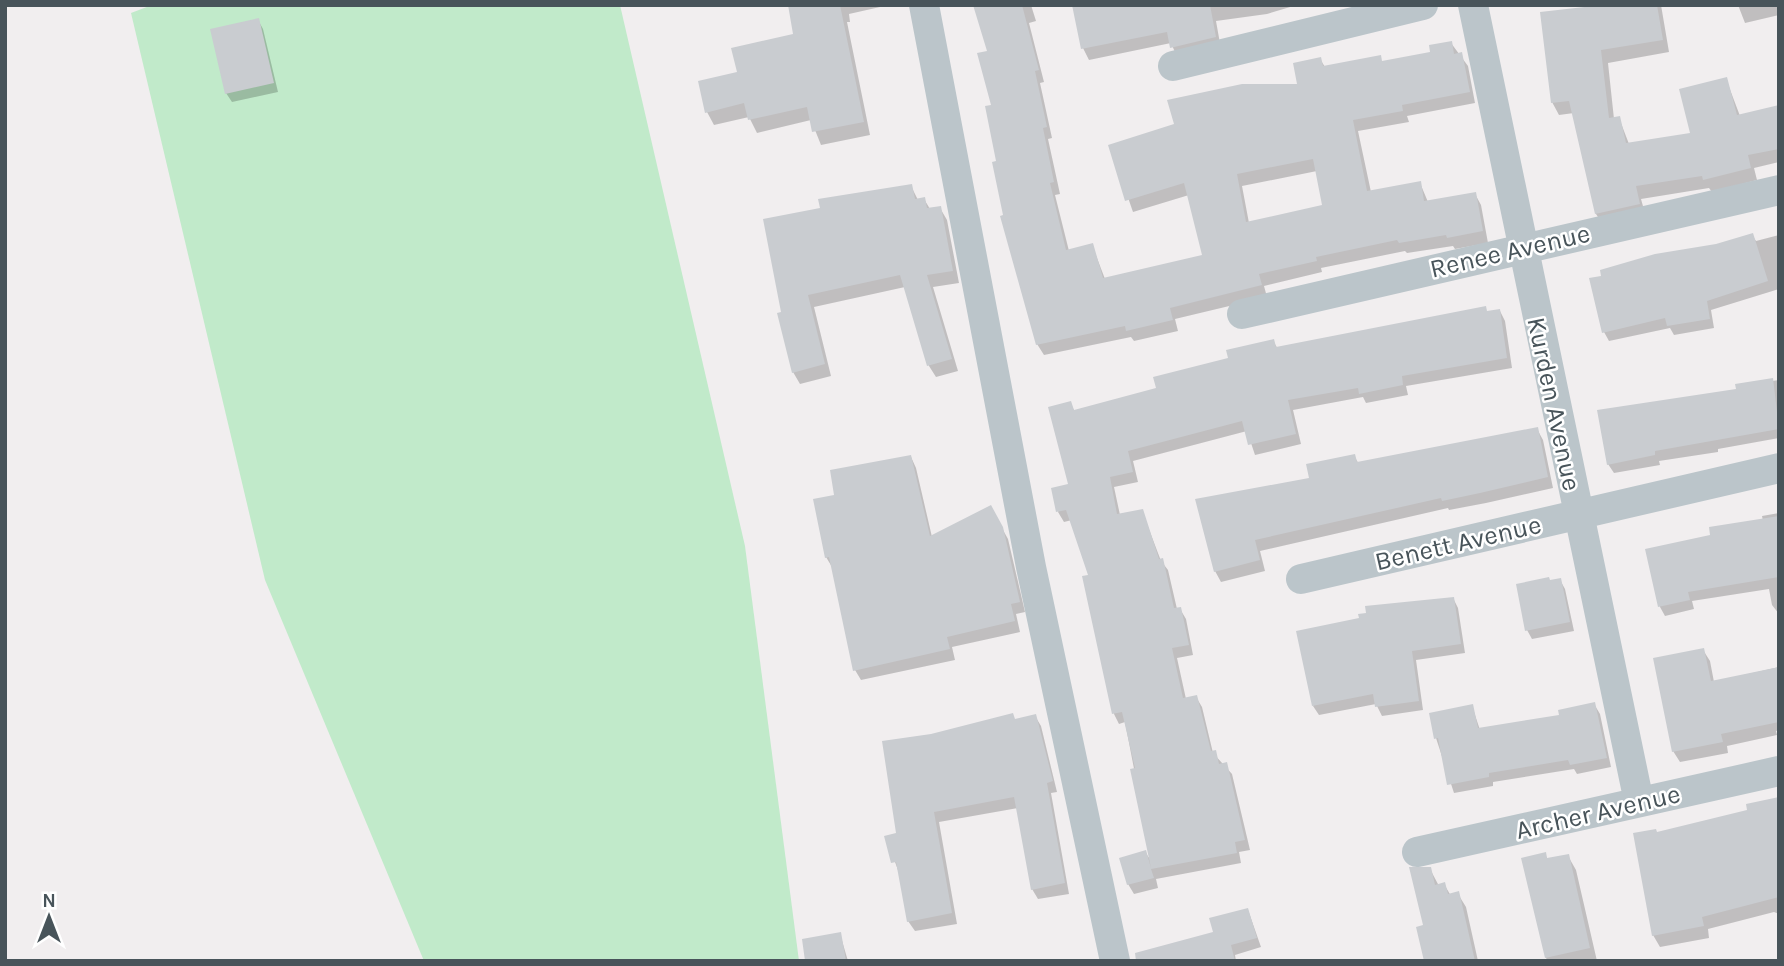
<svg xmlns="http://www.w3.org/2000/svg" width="1784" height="966" font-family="Karla,sans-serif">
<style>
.green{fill:#c1eaca}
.shadow{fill:#0003;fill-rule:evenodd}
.building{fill:#c9ccd0;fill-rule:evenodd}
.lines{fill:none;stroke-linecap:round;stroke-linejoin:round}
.street{stroke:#bbc5ca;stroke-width:30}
.labels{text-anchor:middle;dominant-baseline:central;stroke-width:5;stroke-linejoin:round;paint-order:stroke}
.street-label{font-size:26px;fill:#48545a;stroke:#fff}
</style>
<rect width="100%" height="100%" fill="#f1eeef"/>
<!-- green -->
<path class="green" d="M152,5H620L745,546L799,961H424L265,580L131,13Z"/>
<!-- shadow -->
<path class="shadow" d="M789,5H889L849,14L850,22H847L870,135L821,145L811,120L757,133L749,117L714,125L707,112L739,73L795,35Z
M974,5H1031L1036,21L1029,23L1044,82L1040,83L1052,138L1048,139L1060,194L1055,195L1069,251L1092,245L1105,279L1204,256L1189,195L1133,212L1110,146L1299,85L1320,59L1325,67L1383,62L1432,54L1451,43L1468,66L1475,103L1407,116L1409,122L1358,131L1371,192L1420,183L1428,202L1475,194L1481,205L1488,243L1455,249L1453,246L1407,253L1405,251L1321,268L1322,272L1264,286L1267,297L1175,319L1178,331L1134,341L1131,337L1044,355L1037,344L1005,216L989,52ZM1317,171L1324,206L1249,223L1242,186Z
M1074,5H1297L1267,14L1216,21L1221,49L1178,59L1171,43L1089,60L1083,48Z
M1618,5H1661L1669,52L1608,63L1614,119L1619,118L1629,144L1692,134L1726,79L1740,116L1779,107V162L1754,168L1757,180L1712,192L1709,188L1641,199L1646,217L1604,226L1596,214L1574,113L1559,115L1552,102Z
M1738,5H1779V15L1745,23Z
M258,20L263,29L278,92L232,102L226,93Z
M911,186L918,200L924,199L930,209L940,208L947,220L959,283L933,287L958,371L936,377L929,366L905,287L814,307L831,376L800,384L793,372L783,313L822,209Z
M1752,235L1756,241L1779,235V289L1711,310L1714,328L1674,335L1670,328L1609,341L1604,332L1717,246Z
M1500,311L1505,321L1512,368L1406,386L1408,395L1366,403L1363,397L1293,410L1301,444L1255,455L1247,431L1133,461L1138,482L1114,487L1120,515L1142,511L1161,561L1168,570L1177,609H1180L1186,619L1193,655L1177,658L1186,699L1196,697L1202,707L1213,753L1232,774L1250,850L1239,852L1241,863L1156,879L1158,888L1134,894L1128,884L1145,852L1152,862L1125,722L1119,724L1114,714L1090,576L1072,520L1064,522L1058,512L1070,485V403L1075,412L1158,389L1273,341L1278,349Z
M1779,380V438L1718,449V452L1659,461L1660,465L1614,473L1608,464L1738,390L1737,386Z
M1537,429L1543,440L1553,488L1486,503L1449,510L1448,508L1260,551L1265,571L1221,582L1215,571L1311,479L1354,456L1359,464Z
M911,457L916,468L932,537L990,507L1008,539L1025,612L1016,614L1020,632L952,647L955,660L861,680L855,670L832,567L826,557L836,496Z
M1779,513V614L1772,605L1769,589L1692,601L1694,609L1665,616L1660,607L1647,550L1712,536L1763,521L1762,516Z
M1560,580L1565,589L1574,631L1532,639L1527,630L1550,581Z
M1453,598L1458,608L1465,653L1416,660L1423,710L1382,716L1376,704L1319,715L1313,706L1361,620Z
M1703,650L1710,661L1714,682L1779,667V730L1776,731L1777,735L1727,746L1728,753L1680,762L1673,751Z
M1594,704L1600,714L1611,767L1577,774L1574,769L1493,782V786L1454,793L1436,738L1472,706L1480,730L1561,716Z
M1035,716L1041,726L1057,792L1051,793L1069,894L1038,899L1032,889L1018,808L939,822L957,924L915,931L908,921L899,873L886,837L898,834L1015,721Z
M1779,799V914L1774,912L1708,929L1709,938L1660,947L1653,935L1657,834L1749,812Z
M1545,854L1548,860L1568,856L1576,870L1597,961H1548L1546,958L1523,859Z
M1430,869L1439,886L1444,884L1451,896L1458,894L1466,907L1478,961H1426L1425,927Z
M1248,910L1261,947L1235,955L1236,961H1162L1215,933Z
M840,934L848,961H807Z"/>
<!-- building -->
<path class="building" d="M788,5H840L864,122L812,132L807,107L748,120L744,103L705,113L698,81L737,72L731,48L793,34Z
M973,5H1022L1039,70L1035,71L1047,127L1043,128L1054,182L1050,183L1066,250L1093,243L1103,278L1202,255L1184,183L1125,201L1108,145L1174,124L1167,100L1242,84H1297L1293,63L1321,57L1323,66L1381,55L1382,61L1430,52L1429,45L1452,41L1454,54L1462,52L1470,92L1402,105L1403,111L1353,120L1367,191L1421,181L1424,201L1476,192L1483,231L1447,238L1446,235L1399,243L1397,240L1316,257L1317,261L1259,274L1262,285L1170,308L1173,320L1126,331L1125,326L1036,345L1000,216L1003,215L992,162L996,161L985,106L991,105L977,53L987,51ZM1313,159L1322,205L1246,222L1237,174Z
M1072,5H1210L1216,37L1170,48L1167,32L1081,49Z
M1602,5H1657L1663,40L1601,50L1609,118L1620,116L1626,143L1690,133L1679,89L1727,77L1737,115L1779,105V149L1748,155L1751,168L1703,180L1702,176L1636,186L1640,204L1595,214L1569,101L1551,103L1540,12Z
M259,18L274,83L225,94L210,29Z
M912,184L915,199L925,197L927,208L941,206L953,271L927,275L952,359L927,366L900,275L808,295L825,364L792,373L777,313L781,312L763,219L820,208L818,199Z
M1753,233L1768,281L1707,301L1710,319L1667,326L1665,318L1602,333L1589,278L1601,276L1600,270L1655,254L1716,244Z
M1486,306L1487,311L1500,309L1507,358L1402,376L1403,385L1359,394L1358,388L1288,400L1296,434L1248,445L1242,421L1128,451L1133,472L1110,477L1117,514L1143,509L1159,559L1163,558L1174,608L1181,607L1189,645L1172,648L1183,698L1197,695L1211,751L1216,750L1219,764L1227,762L1245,840L1235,842L1237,853L1151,869L1154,878L1127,885L1119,858L1146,850L1151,868L1130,769L1135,768L1122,712L1112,714L1082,576L1088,575L1066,510L1056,512L1051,488L1068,484L1048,407L1071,401L1074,410L1156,388L1153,377L1228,358L1226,350L1274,339L1276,347Z
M1773,378L1779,429L1655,451V455L1607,465L1597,410L1736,389L1735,384Z
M1538,427L1548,477L1480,493L1442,501L1441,498L1255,540L1260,560L1214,572L1195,499L1309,478L1306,464L1355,454L1357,462Z
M911,455L930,536L991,505L1003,527L1020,602L1011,604L1015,621L947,637L950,649L853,671L829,557L825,558L813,499L834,495L830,470Z
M1779,516V577L1688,592L1690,600L1658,607L1645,549L1710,535L1709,527Z
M1549,577L1550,580L1561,578L1570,622L1525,631L1516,584Z
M1454,597L1461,644L1412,651L1419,701L1375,707L1373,694L1312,706L1296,631L1359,618L1358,614L1366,613L1365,606Z
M1704,648L1711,681L1779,667V722L1721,734L1723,742L1672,752L1653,658Z
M1595,702L1607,758L1570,765L1568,760L1489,773V777L1447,785L1438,738L1434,739L1429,713L1473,704L1478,728L1559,715L1558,710Z
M1013,713L1015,719L1036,714L1053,781L1047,783L1065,883L1031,890L1014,797L934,812L952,913L907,922L896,862L891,863L884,836L896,833L882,741L931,734Z
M1779,797V897L1702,917L1704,926L1652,936L1633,833L1656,829L1657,832L1747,810L1746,804Z
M1546,852L1547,858L1569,854L1590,948L1545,958L1521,858Z
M1409,867H1431L1435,885L1445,882L1448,894L1459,891L1475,961H1424L1416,927L1423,925Z
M1248,908L1257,938L1231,945L1235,961H1136L1135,953L1213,932L1209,918Z
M841,932L846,961H805L802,939Z"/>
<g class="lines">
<!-- street -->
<path class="street" d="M924,5L1031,567L1115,961
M1473,5L1639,802
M1173,66L1423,5
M1242,314L1779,190
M1301,579L1779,468
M1417,852L1779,771"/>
</g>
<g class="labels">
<!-- street labels -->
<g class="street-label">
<text transform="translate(1510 251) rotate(-13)">Renee Avenue</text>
<text transform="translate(1554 404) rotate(78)">Kurden Avenue</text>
<text transform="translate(1458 543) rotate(-13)">Benett Avenue</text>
<text transform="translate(1598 812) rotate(-13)">Archer Avenue</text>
</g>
</g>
<!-- border -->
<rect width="1784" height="966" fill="none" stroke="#48545a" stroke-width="14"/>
<!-- north arrow -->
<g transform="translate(49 917)" stroke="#ffffff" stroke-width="5" paint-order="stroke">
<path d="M0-5L12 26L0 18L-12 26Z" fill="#48545a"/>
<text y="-10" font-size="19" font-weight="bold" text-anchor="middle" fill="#48545a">N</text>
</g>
</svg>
